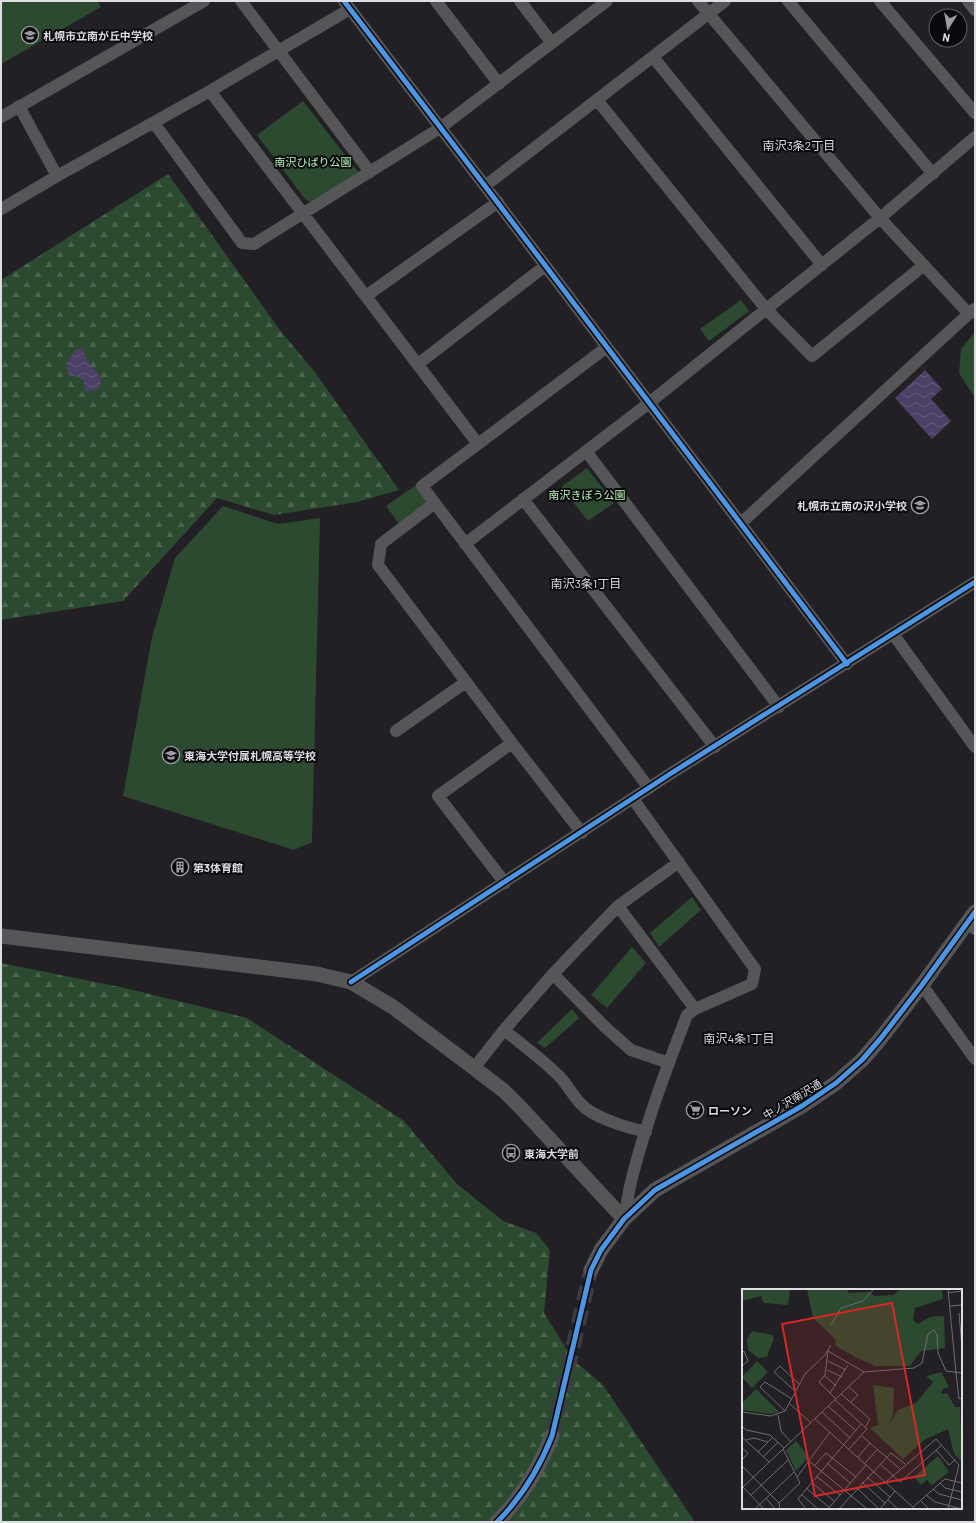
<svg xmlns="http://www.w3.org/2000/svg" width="976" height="1523" font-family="Barlow,'Noto Sans JP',sans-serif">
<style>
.forest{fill:url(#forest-firs)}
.green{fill:#2c4a2f}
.water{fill:url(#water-waves)}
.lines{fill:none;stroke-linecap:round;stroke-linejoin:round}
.tertiary-tunnel{stroke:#3e3c41;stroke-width:15;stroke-dasharray:15 8;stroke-linecap:butt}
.minor{stroke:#565658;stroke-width:12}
.tertiary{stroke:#565658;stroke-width:15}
.cycleway-casing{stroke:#0a0a0d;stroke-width:8}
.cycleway{stroke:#4d94e3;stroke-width:5}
.labels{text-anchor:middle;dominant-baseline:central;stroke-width:4;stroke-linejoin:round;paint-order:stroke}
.poi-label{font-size:11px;font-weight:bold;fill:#dedde2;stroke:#0a0a0d;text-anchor:start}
.park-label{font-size:11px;fill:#b4f2b9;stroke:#0a0a0d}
.street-label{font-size:11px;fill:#dedde2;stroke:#0a0a0d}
.neighbourhood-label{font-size:12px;fill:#dedde2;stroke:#0a0a0d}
.inset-road{fill:none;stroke:#6d6c71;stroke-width:1}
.view{fill:#d62828;fill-opacity:0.15;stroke:#d62828;stroke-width:2}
.inset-edge{fill:none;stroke:#dedde2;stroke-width:2}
</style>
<defs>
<pattern id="forest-firs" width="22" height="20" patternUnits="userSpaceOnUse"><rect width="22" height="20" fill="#2c4a2f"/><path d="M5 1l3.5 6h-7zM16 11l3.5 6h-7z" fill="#4a644d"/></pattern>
<pattern id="water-waves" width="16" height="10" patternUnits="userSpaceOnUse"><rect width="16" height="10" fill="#4c4067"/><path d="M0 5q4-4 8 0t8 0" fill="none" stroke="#655b7c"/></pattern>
</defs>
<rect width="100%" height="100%" fill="#222025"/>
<!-- forest -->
<path class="forest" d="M168,174L242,277L279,329L314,371L399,490L357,502L274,515L217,498L123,601L1,620V280Z
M1,963L125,988L247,1018L404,1121L456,1183L503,1221L536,1233L550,1250L544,1313L574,1361L603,1385L695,1522H1Z"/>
<!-- green -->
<path class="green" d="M1,1H98L101,7L1,64Z
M303,101L359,173L310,202L305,199L257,135Z
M741,300L749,311L709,341L700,329Z
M975,332V398L959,373L961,349Z
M587,468L614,503L588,521L561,487Z
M416,485L428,503L399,524L386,506Z
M223,506L278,524L320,518L312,842L294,850L123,796L152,637L175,558Z
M692,897L701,910L659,947L650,933Z
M632,947L646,963L607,1008L591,995Z
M572,1009L579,1018L545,1048L537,1043Z"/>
<!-- water -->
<path class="water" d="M82,348L87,360L101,378C101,391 97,390 85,392L84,380L76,376H69L66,364L75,351Z
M925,370L942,389L931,399L951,421L932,439L895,398Z"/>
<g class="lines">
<!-- tertiary-tunnel -->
<path class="tertiary-tunnel" d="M552,1436L591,1270"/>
<!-- minor -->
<path class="minor" d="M241,1L370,172
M344,1L485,186L847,664
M436,1L499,84
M520,1L552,43
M698,1L880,218L969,314
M788,1L933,174
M880,1L975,113
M968,1L975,10
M653,57L822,265
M210,91L478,444
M597,100L766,309L812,356L924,265
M19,106L57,176
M1,117L204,1
M154,123L242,243L254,244L440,128L607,1
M485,186L725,1
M1,209L57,176L210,91L350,9
M366,296L498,202
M607,347L422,486L649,788
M418,364L545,266
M586,451L779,707
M523,499L715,747
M435,503L381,544L378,565L512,743L582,833
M741,523L974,309
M465,544L649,403L880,218L975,137
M893,634L975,747
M396,731L466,682
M505,883L438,796L512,743
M618,906L695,1009
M968,922L975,929
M553,974L605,1027L631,1050L669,1063
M351,982L670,774L975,582
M922,985L975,1059
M504,1030C523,1045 543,1060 560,1077C571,1089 576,1103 591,1112C608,1122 627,1127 646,1132
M474,1068L504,1030L553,974L618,906L679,862
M624,1219C627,1204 629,1188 633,1174C647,1120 667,1067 687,1015L695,1009L752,984L755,969L633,799"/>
<!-- tertiary -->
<path class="tertiary" d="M1,936L317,974L351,982L393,1007L474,1068L504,1091L521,1108L624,1219
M591,1270L601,1250L624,1219L655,1190L802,1106L836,1083L862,1060L881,1038L922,985L975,912
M497,1522C522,1497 539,1469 552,1436"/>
<defs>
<path id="cycleway" d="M344,1L485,186L847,664
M351,982L670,774L975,582
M497,1522C522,1497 539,1469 552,1436L591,1270L601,1250L624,1219L655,1190L802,1106L836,1083L862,1060L881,1038L922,985L975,912"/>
</defs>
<!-- cycleway casing -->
<use href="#cycleway" class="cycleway-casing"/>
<!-- cycleway -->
<use href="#cycleway" class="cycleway"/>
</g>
<!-- icons -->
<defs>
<symbol id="school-ring" viewBox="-11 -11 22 22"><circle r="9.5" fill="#0a0a0d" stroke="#9c9ba0" stroke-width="1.5"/><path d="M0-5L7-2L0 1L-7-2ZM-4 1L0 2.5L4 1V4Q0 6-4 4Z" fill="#9c9ba0"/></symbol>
<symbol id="building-ring" viewBox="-11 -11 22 22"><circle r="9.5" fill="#0a0a0d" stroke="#9c9ba0" stroke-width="1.5"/><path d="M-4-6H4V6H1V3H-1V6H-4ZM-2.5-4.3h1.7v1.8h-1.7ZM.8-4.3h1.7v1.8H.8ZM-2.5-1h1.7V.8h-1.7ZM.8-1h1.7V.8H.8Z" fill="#9c9ba0"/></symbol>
<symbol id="supermarket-ring" viewBox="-11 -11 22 22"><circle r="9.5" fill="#0a0a0d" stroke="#9c9ba0" stroke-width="1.5"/><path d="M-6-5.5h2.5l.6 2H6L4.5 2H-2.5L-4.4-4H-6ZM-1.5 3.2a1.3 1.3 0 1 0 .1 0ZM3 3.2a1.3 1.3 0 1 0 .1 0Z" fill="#9c9ba0"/></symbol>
<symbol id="bus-ring" viewBox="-11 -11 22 22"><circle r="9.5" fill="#0a0a0d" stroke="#9c9ba0" stroke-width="1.5"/><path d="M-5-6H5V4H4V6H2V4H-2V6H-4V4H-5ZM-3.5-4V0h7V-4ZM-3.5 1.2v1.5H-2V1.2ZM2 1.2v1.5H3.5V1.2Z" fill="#9c9ba0"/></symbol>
</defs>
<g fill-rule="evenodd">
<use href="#school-ring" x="20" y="25" width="20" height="20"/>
<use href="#school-ring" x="910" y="495" width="20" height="20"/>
<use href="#school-ring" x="161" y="745" width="20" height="20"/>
<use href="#building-ring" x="170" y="857" width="20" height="20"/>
<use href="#supermarket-ring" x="685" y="1100" width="20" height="20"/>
<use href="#bus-ring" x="501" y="1143" width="20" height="20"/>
</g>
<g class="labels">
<!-- poi labels -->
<g class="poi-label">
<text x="43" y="35">札幌市立南が丘中学校</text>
<text x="907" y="505" text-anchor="end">札幌市立南の沢小学校</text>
<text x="184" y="755">東海大学付属札幌高等学校</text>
<text x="193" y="867">第3体育館</text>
<text x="708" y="1110">ローソン</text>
<text x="524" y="1153">東海大学前</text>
</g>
<!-- park labels -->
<g class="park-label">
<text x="313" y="161">南沢ひばり公園</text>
<text x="587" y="494">南沢きぼう公園</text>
</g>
<!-- street labels -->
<g class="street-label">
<text transform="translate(792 1099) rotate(-31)">中ノ沢南沢通</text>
</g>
<!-- neighbourhood labels -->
<g class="neighbourhood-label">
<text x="799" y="145">南沢3条2丁目</text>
<text x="586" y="583">南沢3条1丁目</text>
<text x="739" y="1038">南沢4条1丁目</text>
</g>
</g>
<!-- overview -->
<g transform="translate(742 1289)">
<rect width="220" height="220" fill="#222025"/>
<path d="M0,0H48L46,16L22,14L19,7L0,12ZM65,0H104L107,4L127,3L133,7L151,6L159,0H200L201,10L173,19L171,31L176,35L188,28L202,27L203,59L179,62L168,77H133L113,68L94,57L93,50L71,29ZM199,83L207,98L201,100L199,105L205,104L213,118H218L220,173L212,165L206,140L182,151L161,170L128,139L141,134H148L156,121L174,114L191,93L184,87Z" fill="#2c4a2f"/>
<path d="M10,42L30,46L32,49L25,68L16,69L6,61L5,50ZM15,72L26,83L10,99L0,88ZM131,96L152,99L151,127L147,134L136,135ZM14,100L37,123L29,125L0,121V114ZM54,152L67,168L54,182L44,161ZM196,167L207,183L190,196L185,191L179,196L172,188Z" fill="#2c4a2f"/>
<path class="inset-road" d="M206,0L214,84M206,4L220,2M208,17L220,16M217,24L220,59M89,36L99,19L121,12L132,0M86,62L122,83L172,79L180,74L186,45L192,41L195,46L196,64L204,82L220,84M86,62L83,86L77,93L94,110M0,64L2,62L6,72L0,77M86,72L104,81M85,81L100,88M214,84L217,110L220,109M83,87L94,97M107,98L116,106L109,113M54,103L32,83L38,77L57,95M88,104L106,76M99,105L128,130L123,139M93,111L125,140L107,160M48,115L69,134M86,117L113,141M43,122L18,98L23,93L50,110M0,123L29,127L43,122L63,85L83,66L89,56M80,123L107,148M36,126L39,142L49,153M73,130L173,220M0,137L4,141L28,146L42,159M120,147L158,180M0,148L27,173M4,151L12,149L26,153M0,159L6,164L0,171M194,161L207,176L213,171M16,163L31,148M21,168L36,153M116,168L128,154M67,172L125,220M85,174L108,194M123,174L135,161M138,175L158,193L200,156M73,176L84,164L114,188M0,177L37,214L38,220M74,187L98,206M55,188L88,143M125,188L148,208M69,193L92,212M120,193L143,214M144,193L194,150L217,176L206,220M198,194L203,199L220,203M1,198L22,220M0,199L122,83M64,199L89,220M115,199L137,220M191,200L197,205L220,211M59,205L76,220M9,206L46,171M184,206L193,213L220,220M24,209L33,220M146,211L156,220M178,211L187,220M37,214L58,194L41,160M171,218L203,190L220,194M13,220L52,183M64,220L56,210L119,135M86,220L124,176M97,220L149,164L163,175M138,220L153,202"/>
<path class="view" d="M150,14L183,186L73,207L40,35Z"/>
<rect width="220" height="220" class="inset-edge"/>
</g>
<!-- border -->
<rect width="976" height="1523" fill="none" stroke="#dedde2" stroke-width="4"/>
<!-- north arrow -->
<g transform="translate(948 28) rotate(191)"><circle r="19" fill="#0a0a0d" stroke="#5f5e62"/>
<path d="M0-3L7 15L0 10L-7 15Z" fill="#9c9ba0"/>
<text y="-6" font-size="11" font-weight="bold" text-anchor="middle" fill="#dedde2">N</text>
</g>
</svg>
